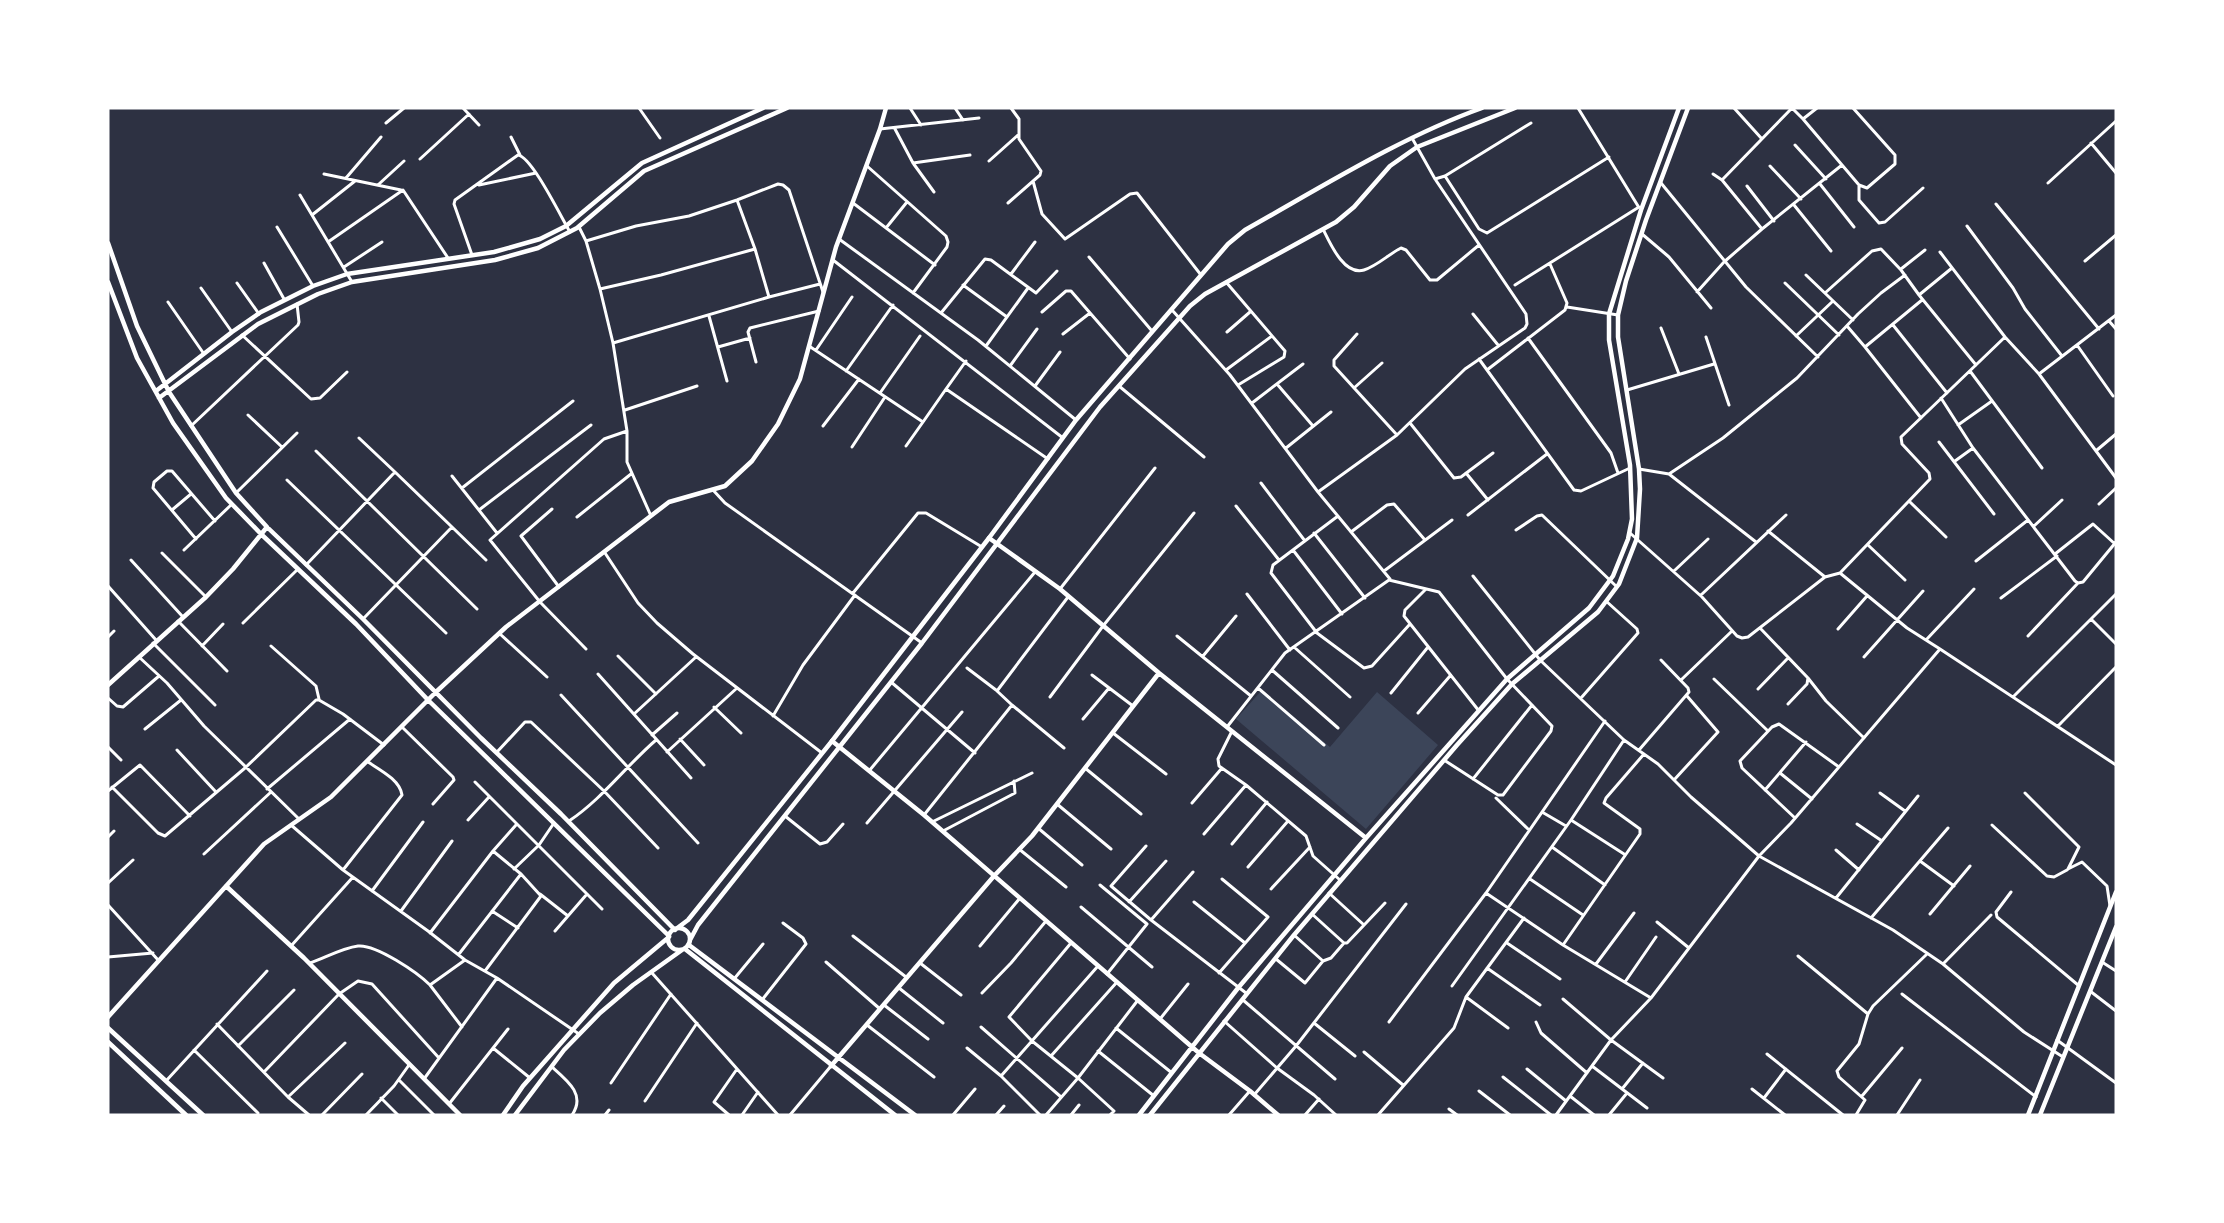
<svg xmlns="http://www.w3.org/2000/svg" width="2224" height="1223" font-family="Roboto,sans-serif">
<style>
.green{fill:#3c4559}
.lines{fill:none;stroke-linecap:round;stroke-linejoin:round}
.minor{stroke:#fff;stroke-width:3}
.tertiary{stroke:#fff;stroke-width:4.5}
.secondary{stroke:#fff;stroke-width:4.5}
</style>
<rect width="100%" height="100%" fill="#2d3142"/>
<!-- green -->
<path class="green" d="M1262,690L1330,747L1377,692L1438,745L1366,829L1236,719Z"/>
<g class="lines">
<!-- minor -->
<path class="minor" d="M463,108L479,125
M639,108L660,138
M910,108L921,125
M955,108L963,120
M1578,108L1638,206
M1734,108L1762,139
M1817,108L1803,119L1859,185L1867,188L1895,164V155L1853,108
M386,123L404,108
M880,129L979,118
M895,129L913,163L934,192
M511,137L520,155
M2091,143L2116,173
M1795,145L1826,179
M420,159L469,114
M989,161L1018,135
M913,163L970,155
M867,166L946,236L948,242L947,247L913,293
M1770,166L1801,199
M324,174L401,190
M1445,176L1479,229L1487,233L1609,157
M346,178L381,137
M1435,179L1445,176L1531,123
M1722,180L1792,108L1803,119
M1033,181L1042,214L1065,239L1130,194L1137,193L1201,275
M1661,183L1746,287L1818,357
M2048,183L2116,121
M379,184L404,161
M1820,184L1854,227
M479,185L536,173
M1859,185V200L1879,223L1885,222L1923,188
M1747,186L1774,221
M300,195L352,282
M853,203L935,265
M1008,203L1040,175L1041,171L1019,139V119L1011,108
M1996,204L2099,329
M1794,205L1831,251
M312,215L355,181
M1967,226L2013,288L2025,309L2062,356
M277,227L313,286
M579,227L586,241L600,289L613,343L627,431V462L651,516
M886,228L907,202
M1323,229C1330,243 1344,276 1364,270C1377,266 1389,254 1401,248L1406,250L1430,280H1437L1479,245
M1762,229L1842,165
M1642,234L1669,257L1711,308
M839,239L978,340L1076,420
M586,241L636,226L689,216L737,200L778,184L783,185L789,190L823,292
M328,242L403,190L448,258
M1940,252L2005,337L2039,374L2116,315
M472,255L454,204L455,200L518,155C532,157 561,217 570,232
M1089,257L1152,331
M833,260L1063,438
M2085,261L2116,235
M264,263L284,299
M344,267L382,242
M1901,269L1925,250
M1011,274L1035,242
M1806,275L1853,320
M1226,282L1285,351L1284,357L1238,385
M237,283L259,314
M1785,283L1839,335
M963,285L1007,317
M1515,285L1639,207
M201,288L232,332
M600,289L661,275L755,249
M1697,292L1724,262L1762,229L1722,180L1713,174
M1825,293L1872,251L1881,249L1901,270L1919,295L1976,365
M1919,295L1952,268
M769,297L820,284
M168,302L204,354
M1567,307L1618,315
M1172,310L1230,375L1318,492L1390,579
M1042,312L1066,291H1071L1130,359
M941,313L985,259L991,260L1036,293L1057,271
M1473,314L1498,345
M709,316L727,381
M2109,321L2116,329
M1893,325L1947,393
M1847,326L1865,347L1921,418
M1661,328L1679,374
M1227,332L1250,312
M1063,334L1090,313
M1357,334L1334,360V366L1397,435
M242,335L311,399L320,398L347,372
M1796,336L1833,301
M1706,337L1729,405
M1528,338L1611,453L1618,473
M613,343L769,297L755,249L737,200
M2077,345L2113,396
M809,346L923,422L946,389L1048,459
M986,346L1028,288
M718,347L750,338
M1865,347L1922,300
M816,350L852,297
M1479,359L1574,490L1581,491L1630,468
M756,362L748,332L750,328L819,311
M1010,366L1037,329
M1226,370L1272,336
M1487,370L1565,310L1567,303L1550,264
M846,371L893,305
M1970,371L2042,468
M2039,374L2116,478
M1277,384L1313,426
M1035,386L1060,352
M1119,386L1204,457
M1354,388L1382,363
M946,389L966,361
M1627,390L1714,364
M880,393L920,336
M1941,398L1973,448L2075,581L2078,583L2083,582L2116,542
M1252,403L1303,364
M625,410L697,386
M248,415L282,447
M1410,423L1454,478L1461,477L1493,453
M1958,425L1992,401
M191,426L298,325L299,322L297,304
M823,426L859,379
M1939,442L1994,514
M906,446L923,422
M852,447L885,397
M1286,448L1331,412
M2097,450L2116,434
M316,451L477,609
M1955,461L1973,448
M1639,469L1669,474L1723,438L1797,378L1858,314L1881,293L1905,275
M1466,473L1488,500
M1669,474L1756,542
M452,476L497,533
M287,480L446,633
M1261,483L1305,541
M462,488L573,401
M713,490L725,503L922,643
M1318,492L1397,435L1465,369L1525,328L1527,324L1526,314L1435,179L1412,138
M236,493L297,433
M1910,502L1946,537
M2099,504L2116,488
M1236,506L1279,560
M552,509L521,536L559,587
M172,510L191,494
M479,510L591,425
M1468,515L1547,454
M1338,516L1273,565L1271,573L1317,633L1364,668L1372,666L1410,624
M577,517L631,474
M2034,526L2062,500
M452,527L486,560
M1516,530L1537,516L1542,515L1617,587
M1768,531L1825,577
M1351,532L1387,505L1394,504L1425,540
M1314,533L1365,598
M1630,533L1702,597L1737,636L1742,638L1748,637L1825,577L1840,573L1907,628L1940,649
M196,539L153,488L154,482L167,471H172L215,521
M1868,545L1905,580
M184,550L232,504
M1293,550L1342,614
M162,553L205,596
M605,553L638,603L657,623L693,654L822,753
M2055,554L2093,524L2115,544
M131,560L183,617
M1976,561L2028,520
M306,565L395,472L359,438
M1384,571L1452,520
M1674,571L1708,539
M1840,573L1930,479L1929,473L1902,444L1901,437L2005,337
M1473,576L1540,660L1624,740L1658,764L1691,797L1759,856L1893,930L1943,964L2024,1032L2063,1057
M108,586L156,640
M1060,589L1155,468
M1426,589L1405,610L1404,616L1479,711
M853,593L918,513H926L982,547
M1247,594L1290,650
M1701,595L1786,515
M2001,598L2057,556
M363,619L452,527L395,472
M2091,619L2116,644
M178,621L227,671
M243,623L298,569
M1760,628L1808,678L1807,684L1788,704
M1838,629L1867,596
M500,634L547,677
M1177,636L1251,696
M2028,636L2078,583
M108,637L114,631
M1926,640L1974,589
M153,643L215,705
M202,646L223,624
M271,646L316,686L319,699
M1294,647L1350,697
M586,649L540,602L490,540L604,439L627,431
M618,656L656,694
M1203,656L1236,616
M139,657L167,683L204,726L299,819
M1864,657L1923,591
M967,668L996,690
M1272,670L1338,728
M598,674L691,778
M1092,675L1133,706
M1808,678L1826,701L1864,738
M1714,679L1768,731
M1681,680L1732,631
M891,682L975,753
M1258,688L1324,745
M1758,689L1788,658
M1391,693L1428,647
M561,695L698,843
M1050,697L1103,626L1194,513
M2013,697L2116,594
M108,698L117,706L123,707L159,676
M1581,698L1638,633L1637,629L1606,601
M1012,705L1064,748
M714,707L741,733
M1418,713L1450,676
M634,714L696,657
M773,716L803,665L855,595
M1083,719L1109,688
M2058,726L2116,667
M402,727L453,777L454,780L433,804
M1227,727L1285,653L1389,580L1439,592L1507,679L1552,726L1551,731L1503,795H1498L1444,760
M145,729L181,700
M1232,731L1218,759L1219,766L1246,785L1306,836L1313,856L1340,880
M1113,733L1166,774
M652,735L677,713
M680,739L704,765
M108,747L121,760
M177,750L216,792
M1639,750L1689,692L1688,688L1661,660
M497,752L525,722H531L604,791L658,848
M667,752L737,688
M1085,768L1141,814
M869,771L1035,572
M1780,773L1812,799
M1473,779L1532,705
M1674,780L1718,732L1687,696
M475,782L602,909
M112,787L158,833L165,836L245,768L316,700H319L343,714L384,745
M267,789L350,719
M1765,790L1806,742
M108,791L140,765L190,816
M1880,793L1905,811
M2025,793L2079,847L2068,869L2082,862L2107,886L2110,906
M1496,798L1529,830
M1192,803L1222,768
M1057,804L1111,849
M1542,812L1566,826
M924,815L1012,705L997,691L1068,597
M785,816L820,844L827,842L843,824
M1795,818L1742,768L1740,761L1772,727L1779,724L1839,767
M468,820L489,797
M1571,820L1624,854
M569,821C602,799 626,766 656,740
M932,822L1032,773
M867,823L962,712
M1857,824L1882,841
M291,825L343,870L428,931L465,960L497,978L579,1034
M1992,825L2047,876L2054,877L2067,870
M1038,828L1082,865
M943,831L1015,793L1014,781
M1204,834L1246,785
M108,837L114,831
M1232,844L1267,802
M1146,846L1111,886L1151,920L1246,993
M1552,847L1605,885
M1019,849L1066,887
M1836,850L1859,870
M204,854L271,792
M1920,861L1954,886
M1248,867L1288,821
M514,869L539,845L554,823
M343,870L402,795C400,780 380,770 368,762
M1530,879L1583,915
M108,883L133,860
M1100,885L1147,924L1107,974
M1271,889L1310,847
M372,891L423,822
M2011,892L1996,912L1997,917L2078,985
M1329,893L1364,925
M1486,893L1563,945L1651,998
M540,894L568,916
M1836,898L1918,796
M1129,902L1166,861
M1194,902L1245,943
M108,905L159,961
M1081,907L1152,967
M401,911L452,841
M492,911L518,928
M1930,914L1970,866
M1871,918L1948,828
M1151,920L1193,872
M1657,922L1689,948
M555,931L587,894
M430,933L493,851L516,825
M1294,935L1323,961
M853,936L906,977
M1344,943H1347L1385,903
M1507,943L1560,979
M1563,945L1640,834V829L1604,803L1606,798L1644,754
M291,946L353,877
M980,946L1020,898
M459,954L521,874
M1798,956L1868,1014
M108,957L153,953
M1276,959L1305,983L1323,961L1331,958L1344,943L1312,914
M826,962L880,1009
M2102,962L2116,971
M310,963C325,958 342,948 358,946C376,944 418,973 430,985
M920,963L961,995
M1596,964L1634,913
M1943,964L1991,915
M1487,968L1540,1005
M485,971L541,896L521,874L493,851
M652,973L778,1115
M1219,973L1268,917L1222,879
M734,979L763,944
M1625,982L1656,937
M1452,986L1571,820L1624,740
M899,988L943,1023
M2090,991L2116,1011
M982,993L1011,963L1046,921
M1902,994L2036,1097
M1466,997L1508,1028
M1563,999L1611,1040L1663,1078
M762,1000L806,944L803,938L783,923
M1243,1000L1335,1079
M884,1005L928,1039
M1160,1019L1188,984
M1224,1021L1277,1068L1314,1095L1336,1115
M1389,1022L1486,893L1605,721
M1536,1022L1541,1033L1587,1073
M1314,1023L1355,1056
M217,1024L288,1097L345,1043
M867,1025L934,1077
M462,1027L430,985L465,960
M981,1027L1061,1097
M1116,1028L1172,1073
M2057,1040L2116,1083
M238,1046L294,990
M493,1048L530,1078
M967,1048L1001,1076L1040,1115
M194,1050L258,1113
M1098,1051L1154,1096
M1364,1052L1403,1085
M1767,1054L1843,1115
M1051,1056L1117,982
M1592,1066L1647,1108
M552,1067C568,1081 586,1095 572,1115
M1527,1069L1566,1101
M264,1072L339,994L358,981L372,984L439,1058
M1001,1076L1098,966
M1503,1077L1551,1115
M424,1079L497,978
M399,1080L434,1115
M166,1081L267,971
M611,1083L671,994
M1622,1089L1643,1063
M1752,1089L1785,1115
M1479,1091L1510,1115
M1254,1095L1296,1046L1406,904
M1570,1096L1594,1115
M1862,1096L1902,1048
M288,1097L309,1115
M381,1098L398,1115
M1764,1098L1786,1069
M645,1101L697,1023
M449,1104L508,1029
M1449,1109L1457,1115
M322,1115L362,1074
M366,1115L394,1086L409,1065
M605,1115L609,1110
M729,1115L714,1102L737,1069
M742,1115L758,1092
M790,1115L831,1066
M953,1115L975,1089
M996,1115L1004,1106
M1046,1115L1078,1078L1032,1041L1009,1017L1071,943
M1071,1115L1079,1105
M1110,1115L1114,1111L1078,1078L1138,1000
M1229,1115L1249,1092
M1305,1115L1319,1099
M1378,1115L1454,1028L1466,997L1524,918
M1556,1115L1611,1040L1651,998L1759,856L1791,823L1940,649L2116,765
M1609,1115L1627,1093
M1856,1115L1865,1100L1839,1077L1837,1071L1859,1044L1868,1014L1873,1006L1927,954
M1897,1115L1920,1080"/>
<!-- tertiary -->
<path class="tertiary" d="M108,243L137,326L169,392L236,493L267,527L363,619L481,738L561,814L675,930
M108,282L137,358L173,423L226,498L261,534L356,624L428,700L669,936
M156,391L232,332L261,312L313,286L347,274L494,252L540,239L566,226L642,163L763,108
M159,398L258,324L318,294L352,282L495,260L538,248L577,228L644,171L787,108
M989,538L1060,589L1159,673L1366,838
M108,685L206,597L233,569L267,527
M832,741L924,815L1199,1053L1250,1091L1278,1115
M226,886L304,958L460,1115
M689,945L915,1115
M685,949L895,1115
M108,1017L264,844L331,797L436,692L506,627L669,502L725,486L752,461L778,424L800,379L836,247L880,129L886,108
M108,1028L203,1115
M108,1042L186,1115
M831,1066L994,876L1032,836L1159,673
M1139,1115L1238,988L1366,838L1507,679L1589,608L1613,576L1628,539L1632,519L1630,465L1609,340V314L1641,210L1679,108
M1150,1115L1294,935L1457,745L1512,684L1598,612L1619,584L1637,538L1640,489L1639,469L1618,337V315L1626,281L1646,220L1688,108"/>
<!-- secondary -->
<path class="secondary" d="M668 939a11 11 0 1 1 22 0a11 11 0 1 1-22 0Z
M676,929L688,920L832,741L989,538L1076,420L1228,244L1245,230C1320,188 1401,137 1482,108
M690,940L698,925L922,643L1100,407L1190,306L1205,294L1336,222L1354,207L1390,166L1417,147L1515,108
M503,1115L523,1086L614,983L669,937
M515,1115L564,1050L600,1013L633,985L682,950
M2028,1115L2116,892
M2040,1115L2116,927"/>
</g>
<!-- border -->
<rect width="2224" height="1223" fill="none" stroke="#ffffff" stroke-width="219"/>
</svg>
